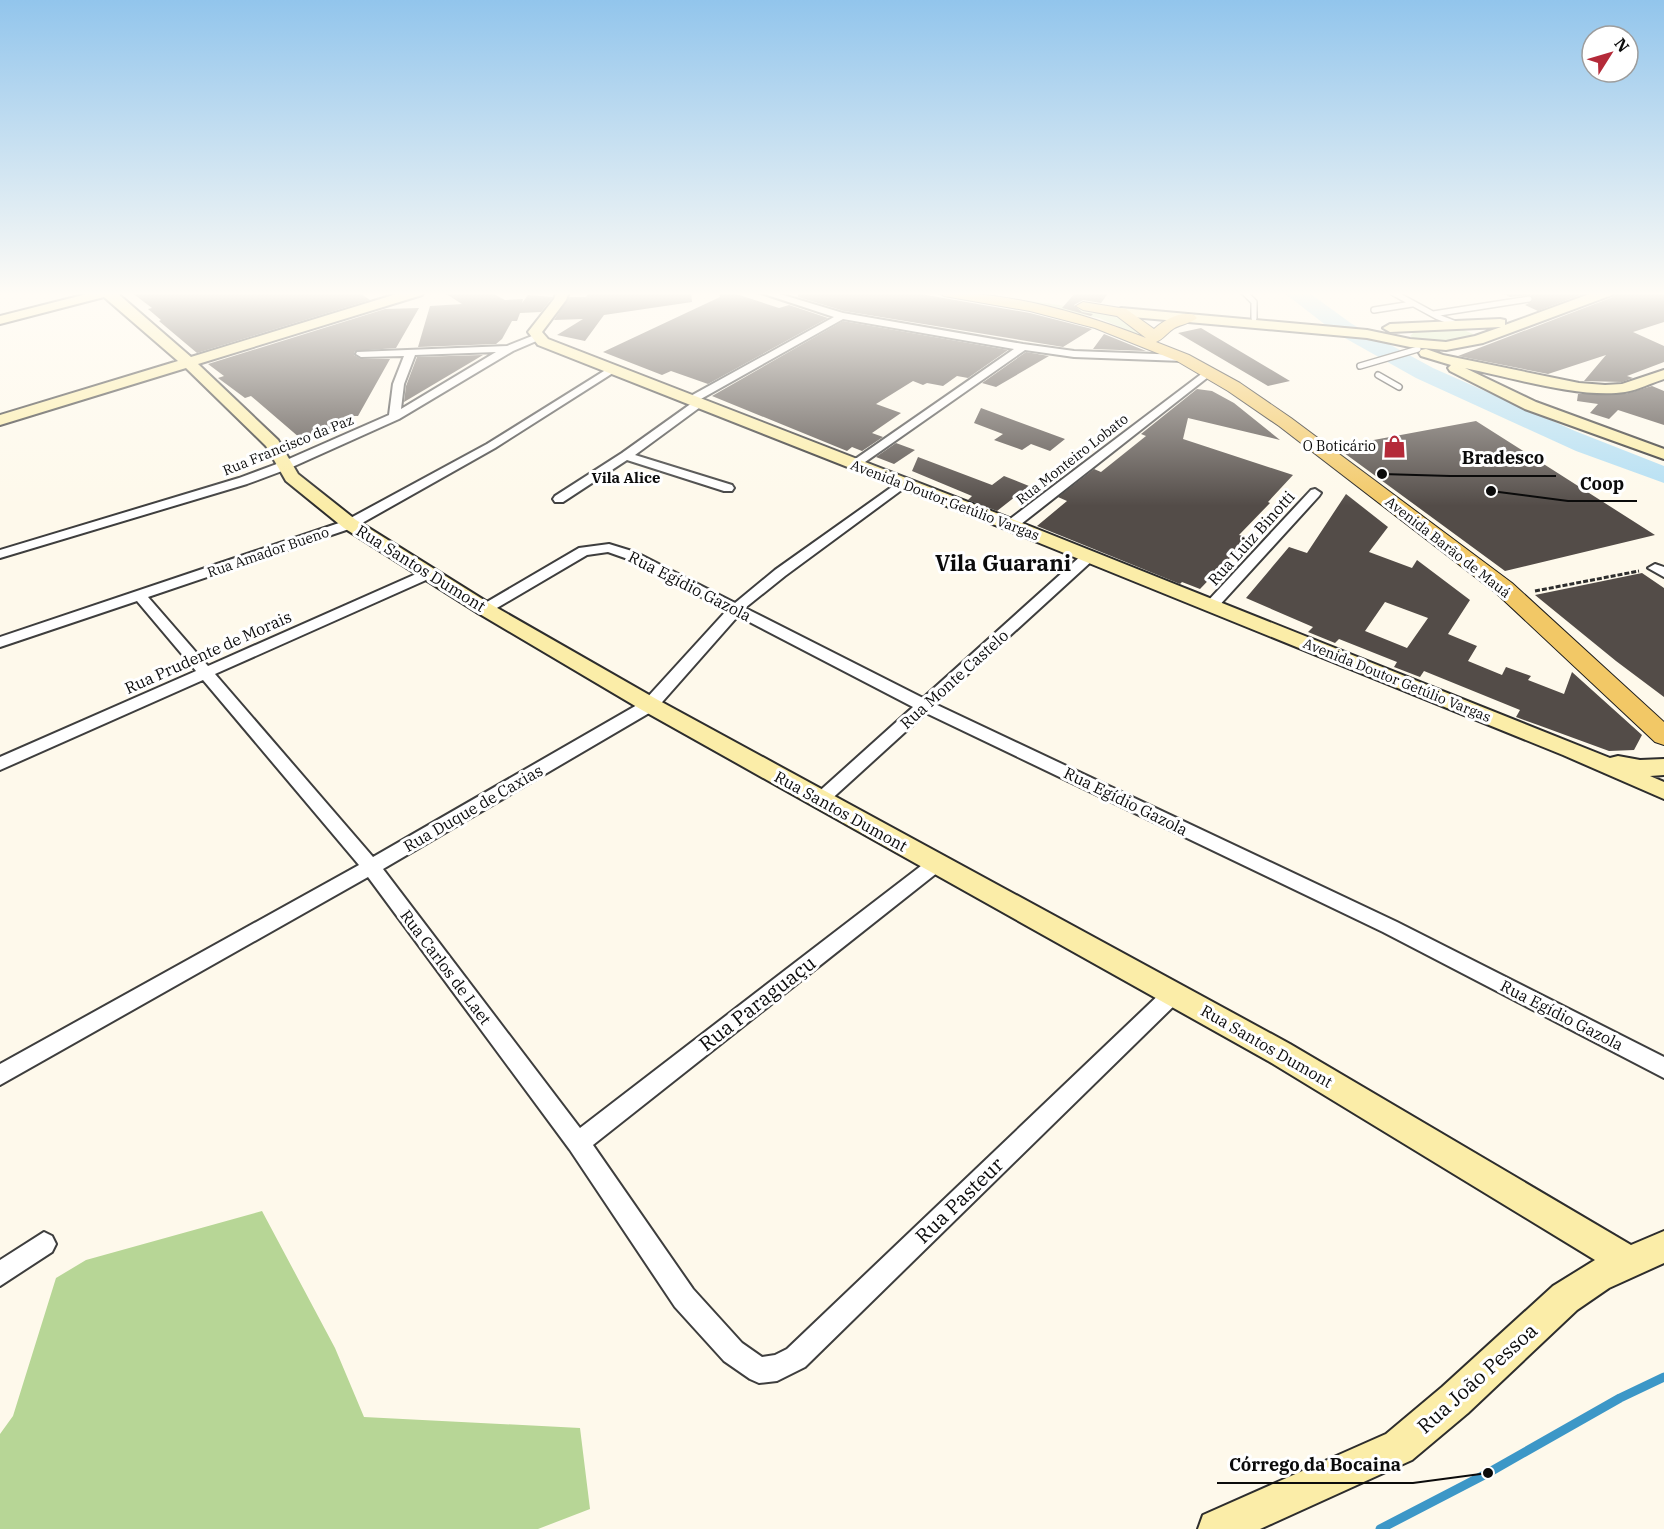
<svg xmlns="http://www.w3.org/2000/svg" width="1664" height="1529" font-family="'IBM Plex Serif',serif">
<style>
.green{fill:#d2e6b6}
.forest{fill:#b7d696}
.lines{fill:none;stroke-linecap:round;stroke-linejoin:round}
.stream{stroke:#3c97c7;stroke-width:9}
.river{fill:#b2def3;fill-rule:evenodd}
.building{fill:#534c48;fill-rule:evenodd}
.lane-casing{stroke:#3e3e3e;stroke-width:8}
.street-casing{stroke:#3e3e3e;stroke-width:4}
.secondary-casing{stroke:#2d2d2d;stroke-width:4}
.primary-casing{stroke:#1c1c1c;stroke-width:2}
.path{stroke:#2d2d2d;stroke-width:3;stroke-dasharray:5 2;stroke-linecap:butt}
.lane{stroke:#fff;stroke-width:5}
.street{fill:#fff;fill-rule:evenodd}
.secondary{fill:#fbeda8;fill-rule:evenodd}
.primary{fill:#f2c866;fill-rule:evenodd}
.labels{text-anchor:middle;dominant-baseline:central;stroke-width:6;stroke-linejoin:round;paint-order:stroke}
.far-street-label{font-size:14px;fill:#0b0b0b;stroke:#fff}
.far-poi-label{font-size:14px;fill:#0b0b0b;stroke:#fff;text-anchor:end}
.far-neighbourhood-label{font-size:15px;font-weight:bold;fill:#0b0b0b;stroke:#fff}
.street-label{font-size:16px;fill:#0b0b0b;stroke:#fff}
.near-street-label{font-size:20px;fill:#0b0b0b;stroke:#fff}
.district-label{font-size:22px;font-weight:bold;fill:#0b0b0b;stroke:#fff}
.leader{fill:none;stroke:#0b0b0b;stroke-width:2}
.callout-dot{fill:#0b0b0b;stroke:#fff;stroke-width:2}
.callout-label{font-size:18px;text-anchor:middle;font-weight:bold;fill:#0b0b0b;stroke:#fff;stroke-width:6;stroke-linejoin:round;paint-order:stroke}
</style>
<rect width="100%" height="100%" fill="#fef9eb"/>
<!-- green -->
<path class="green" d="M965,292L1116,313L1147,339L1099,318Z
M1450,328L1464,330L1473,334C1456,346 1433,342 1413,339L1410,336L1415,331Z"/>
<!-- forest -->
<path class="forest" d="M262,1211L335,1348L364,1417L580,1428L590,1509L538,1529H0V1434L13,1416L56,1278L86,1260Z"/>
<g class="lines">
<!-- stream -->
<path class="stream" d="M1380,1529L1488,1473L1620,1398L1664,1377"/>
<!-- river -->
<path class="river" d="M1283,292H1308L1352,324L1433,368L1575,431L1664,466V483L1576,451L1416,378L1336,333Z"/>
</g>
<!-- building -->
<path class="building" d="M131,292H358L370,300L197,353L159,321L161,320L148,309L152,308Z
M443,292H490L505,300L523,299L522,303L528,295L553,297L541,312L520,313L517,321H512L502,339L496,344L418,347L430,306L462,304Z
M589,292H691L692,302L604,315L585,341L557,335L583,319L554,320L569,297H586Z
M719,292H730L779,308L789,305L828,318L708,384L671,371L662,375L603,352L720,297Z
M798,292H909L1030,313L1092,329L1063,347L844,311L798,297Z
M1076,292H1109L1101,303L1083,300L1074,305L1082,312L1093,314L1091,316L1062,308Z
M1500,292H1588L1538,311L1525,305L1533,301L1531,295L1510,297Z
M1615,292H1664V322L1633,332L1664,346V362L1627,376L1633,378L1622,382L1584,381L1606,355L1548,374L1458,356L1613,297Z
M419,308L396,348L355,351L354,355L361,359H390L358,416H348L340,429H327L300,438L251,396L245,398L218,378L224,376L208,364L385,309Z
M843,321L1008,350L968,378L957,376L943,386L927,383L923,385L913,381L876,404L901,413L872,433L883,437L862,451L852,447L847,451L712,396Z
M1201,328L1290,381L1268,386L1178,333Z
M1104,334L1146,351L1093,349Z
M1026,352L1049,356L996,387L982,383Z
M483,355L473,361L404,402L406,386L417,357Z
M1652,386L1664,391V425L1618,410L1609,419L1590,413L1598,404L1577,401L1578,394H1625Z
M1197,389L1212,391L1234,403L1280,440L1188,418L1183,439L1293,475L1268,502L1270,503L1239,535L1249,538L1200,589L1182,582L1180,584L1037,526L1067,501L1058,497L1094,469L1101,472L1146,436L1141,434Z
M981,408L1065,439L1050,451L1031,444L1022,450L994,440L1003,434L974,423Z
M1476,421L1655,535L1505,571L1336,447Z
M896,443L915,450L894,464L876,457Z
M918,457L992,485L1004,476L1029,486L997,511L968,500L972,496L912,471Z
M1346,494L1388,527L1369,552L1412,568L1417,560L1470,600L1448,634L1477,646L1468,661L1502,675L1506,667L1531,676L1528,680L1564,694L1572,672L1642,735L1634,750L1609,751L1538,725L1516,717L1520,710L1424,671L1420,677L1394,667L1397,662L1339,639L1335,643L1308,632L1313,627L1246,598L1289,547L1307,553ZM1385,602L1428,618L1407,648L1365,631Z
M1642,573L1664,588V697L1616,661L1535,595Z"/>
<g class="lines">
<defs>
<path id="lane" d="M1244,292L1254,302V318
M1392,292L1438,317L1459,325
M1374,310L1412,304
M1433,314L1529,299
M1360,366L1418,349
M1378,375L1399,387"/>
<path id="street" d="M758,292H773L843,313L1023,344L1074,351L1183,355L1188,358L1183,361L1074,357L1025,350L855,469L851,468V462L1014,349L843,319L699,400L705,403L703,405L635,455L732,485L734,488L732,491H724L627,460L563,502H555L553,499L555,496L622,453L692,403L687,402V398L834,317Z
M537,334L542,337L541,339L513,351L399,419L290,468L247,484L0,558V550L239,478L282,462L389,415L393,384L404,356L361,357L356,354L357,352L507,346ZM496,352L401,409L404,384L415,355Z
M612,366L616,367V371L495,448L355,527L148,597L208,666L425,570H435L437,573L435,576L215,674L373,857L644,701L727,610L625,558L608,552L587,555L490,612H480L478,609L480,606L579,548L609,544L635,552L735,603L775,570L903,479L909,483L907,486L785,576L745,608L923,698L1083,554H1093L1095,557L1093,560L935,704L1397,922L1664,1057V1078L1383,932L926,713L826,804L820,806L814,804L811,800L814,796L913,707L738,616L656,709L383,869L580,1128L930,859L936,857L942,859L945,864L942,869L593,1145L693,1289L742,1343L762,1357L775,1355L787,1349L1167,987L1174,984L1181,987L1184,993L1181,999L805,1367L777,1381L759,1383L750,1379L724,1361L675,1307L570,1150L368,877L0,1085V1064L359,865L203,680L0,770V757L196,671L137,601L0,647V637L345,521L487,444Z
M1208,369L1213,372L1212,374L1016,528H1006L1005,525L1006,522Z
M1315,489L1321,493L1319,496L1216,609H1206L1204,606L1206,603L1311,490Z
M1655,564L1664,567V577L1648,568Z
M44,1232L52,1236L56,1244L52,1252L0,1286V1260Z"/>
<path id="secondary" d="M95,292H116L191,357L403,292H423L422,295L198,364L278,440L298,474L356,520L492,605L658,700L1290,1044L1631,1245L1664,1231V1263L1609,1288L1577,1310L1468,1413L1412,1460L1260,1529H1198L1203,1515L1386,1434L1442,1387L1553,1286L1595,1260L1270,1062L642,710L478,613L344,528L286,481L266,446L186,368L0,425V415L178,361L104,297L0,324V316Z
M557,292H569L566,300L542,332L548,339L1017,521L1610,758L1618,756L1640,760L1664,759V775L1650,776L1664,782V799L1563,755L1005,529L538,345L528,332L554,299Z
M1595,292H1613L1612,295L1483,343L1446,350L1410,347L1367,338L1121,316L1114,312L1121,308L1367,330L1410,339L1446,342L1475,336L1501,327L1390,332L1383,328L1390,324L1500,319L1505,320V325Z
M1426,349L1443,355L1579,383L1605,385L1622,384L1664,370V379C1651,383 1638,390 1625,392C1582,399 1509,377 1465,368L1536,402L1664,449V459L1525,409L1450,371L1448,368L1451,365L1421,356L1419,353L1421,350Z"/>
<path id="primary" d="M937,292C1008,292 1080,312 1146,338L1117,316L1083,310L1076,306L1083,302L1126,309L1154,329C1164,320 1180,311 1194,315L1197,318C1190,324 1180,324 1173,329C1166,334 1163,339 1156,342L1189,355L1240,383L1291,418L1512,583L1664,722V745L1655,742L1496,593L1279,426L1228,391L1177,361L1095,328L1030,311L944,296Z"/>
</defs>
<!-- lane casing -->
<use href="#lane" class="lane-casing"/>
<!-- street casing -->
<use href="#street" class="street-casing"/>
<!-- secondary casing -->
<use href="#secondary" class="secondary-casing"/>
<!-- primary casing -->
<use href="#primary" class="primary-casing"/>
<!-- path -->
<path class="path" d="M1535,591L1639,571"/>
<!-- lane -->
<use href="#lane" class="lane"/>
<!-- street -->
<use href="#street" class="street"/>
<!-- secondary -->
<use href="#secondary" class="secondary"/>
<!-- primary -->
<use href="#primary" class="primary"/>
</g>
<!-- sky -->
<linearGradient id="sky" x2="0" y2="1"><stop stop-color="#92c5ec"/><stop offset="0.58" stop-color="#fffcf6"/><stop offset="1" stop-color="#fffcf6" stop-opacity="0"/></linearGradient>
<rect width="1664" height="506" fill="url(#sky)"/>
<!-- icons -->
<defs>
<symbol id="shop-bare" viewBox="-9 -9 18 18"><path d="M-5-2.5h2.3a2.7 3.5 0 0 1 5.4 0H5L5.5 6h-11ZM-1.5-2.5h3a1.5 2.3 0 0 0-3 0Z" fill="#b42a39" stroke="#fff" stroke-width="2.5" paint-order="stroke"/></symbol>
</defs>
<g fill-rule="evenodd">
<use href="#shop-bare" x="1378" y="430" width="33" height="33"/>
</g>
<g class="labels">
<!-- far-street labels -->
<g class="far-street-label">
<text transform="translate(288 445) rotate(-22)">Rua Francisco da Paz</text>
<text transform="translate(1072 459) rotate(-38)">Rua Monteiro Lobato</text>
<text transform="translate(945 500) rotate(21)">Avenida Doutor Getúlio Vargas</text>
<text transform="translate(1448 547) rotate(38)">Avenida Barão de Mauá</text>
<text transform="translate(268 552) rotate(-19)">Rua Amador Bueno</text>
<text transform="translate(1397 680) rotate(22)">Avenida Doutor Getúlio Vargas</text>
</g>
<!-- far-poi labels -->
<g class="far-poi-label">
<text x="1376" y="446">O Boticário</text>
</g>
<!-- far-neighbourhood labels -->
<g class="far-neighbourhood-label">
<text x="626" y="477">Vila Alice</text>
</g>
<!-- street labels -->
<g class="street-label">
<text transform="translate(1251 538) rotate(-48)">Rua Luiz Binotti</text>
<text transform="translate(421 568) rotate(32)">Rua Santos Dumont</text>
<text transform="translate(690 586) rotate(27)">Rua Egídio Gazola</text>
<text transform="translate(208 652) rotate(-24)">Rua Prudente de Morais</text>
<text transform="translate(954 679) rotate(-42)">Rua Monte Castelo</text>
<text transform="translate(1126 801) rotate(26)">Rua Egídio Gazola</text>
<text transform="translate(473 808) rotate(-30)">Rua Duque de Caxias</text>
<text transform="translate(841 811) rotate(29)">Rua Santos Dumont</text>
<text transform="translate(446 967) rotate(53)">Rua Carlos de Laet</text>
<text transform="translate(1562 1015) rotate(27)">Rua Egídio Gazola</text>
<text transform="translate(1267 1046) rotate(30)">Rua Santos Dumont</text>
</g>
<!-- near-street labels -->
<g class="near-street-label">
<text transform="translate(757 1003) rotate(-38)">Rua Paraguaçu</text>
<text transform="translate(959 1200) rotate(-44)">Rua Pasteur</text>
<text transform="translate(1477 1378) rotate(-42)">Rua João Pessoa</text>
</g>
<!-- district labels -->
<g class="district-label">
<text x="1003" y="562">Vila Guarani</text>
</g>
</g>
<!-- callouts -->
<path class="leader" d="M1382 474L1450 476H1556M1491 491L1568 501H1637M1488 1473L1413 1483H1217"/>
<g class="callout-dot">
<circle cx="1382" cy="474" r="6"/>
<circle cx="1491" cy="491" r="6"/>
<circle cx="1488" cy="1473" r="6"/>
</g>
<g class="callout-label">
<text x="1503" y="464">Bradesco</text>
<text x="1602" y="490">Coop</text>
<text x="1315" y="1471">Córrego da Bocaina</text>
</g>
<!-- north arrow -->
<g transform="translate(1610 54) rotate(53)"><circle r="28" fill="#ffffff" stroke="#9d9d9d" stroke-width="1.5"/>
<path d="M0-4.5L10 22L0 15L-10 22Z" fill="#b42a39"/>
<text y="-9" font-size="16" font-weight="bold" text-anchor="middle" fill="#0b0b0b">N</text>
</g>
</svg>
